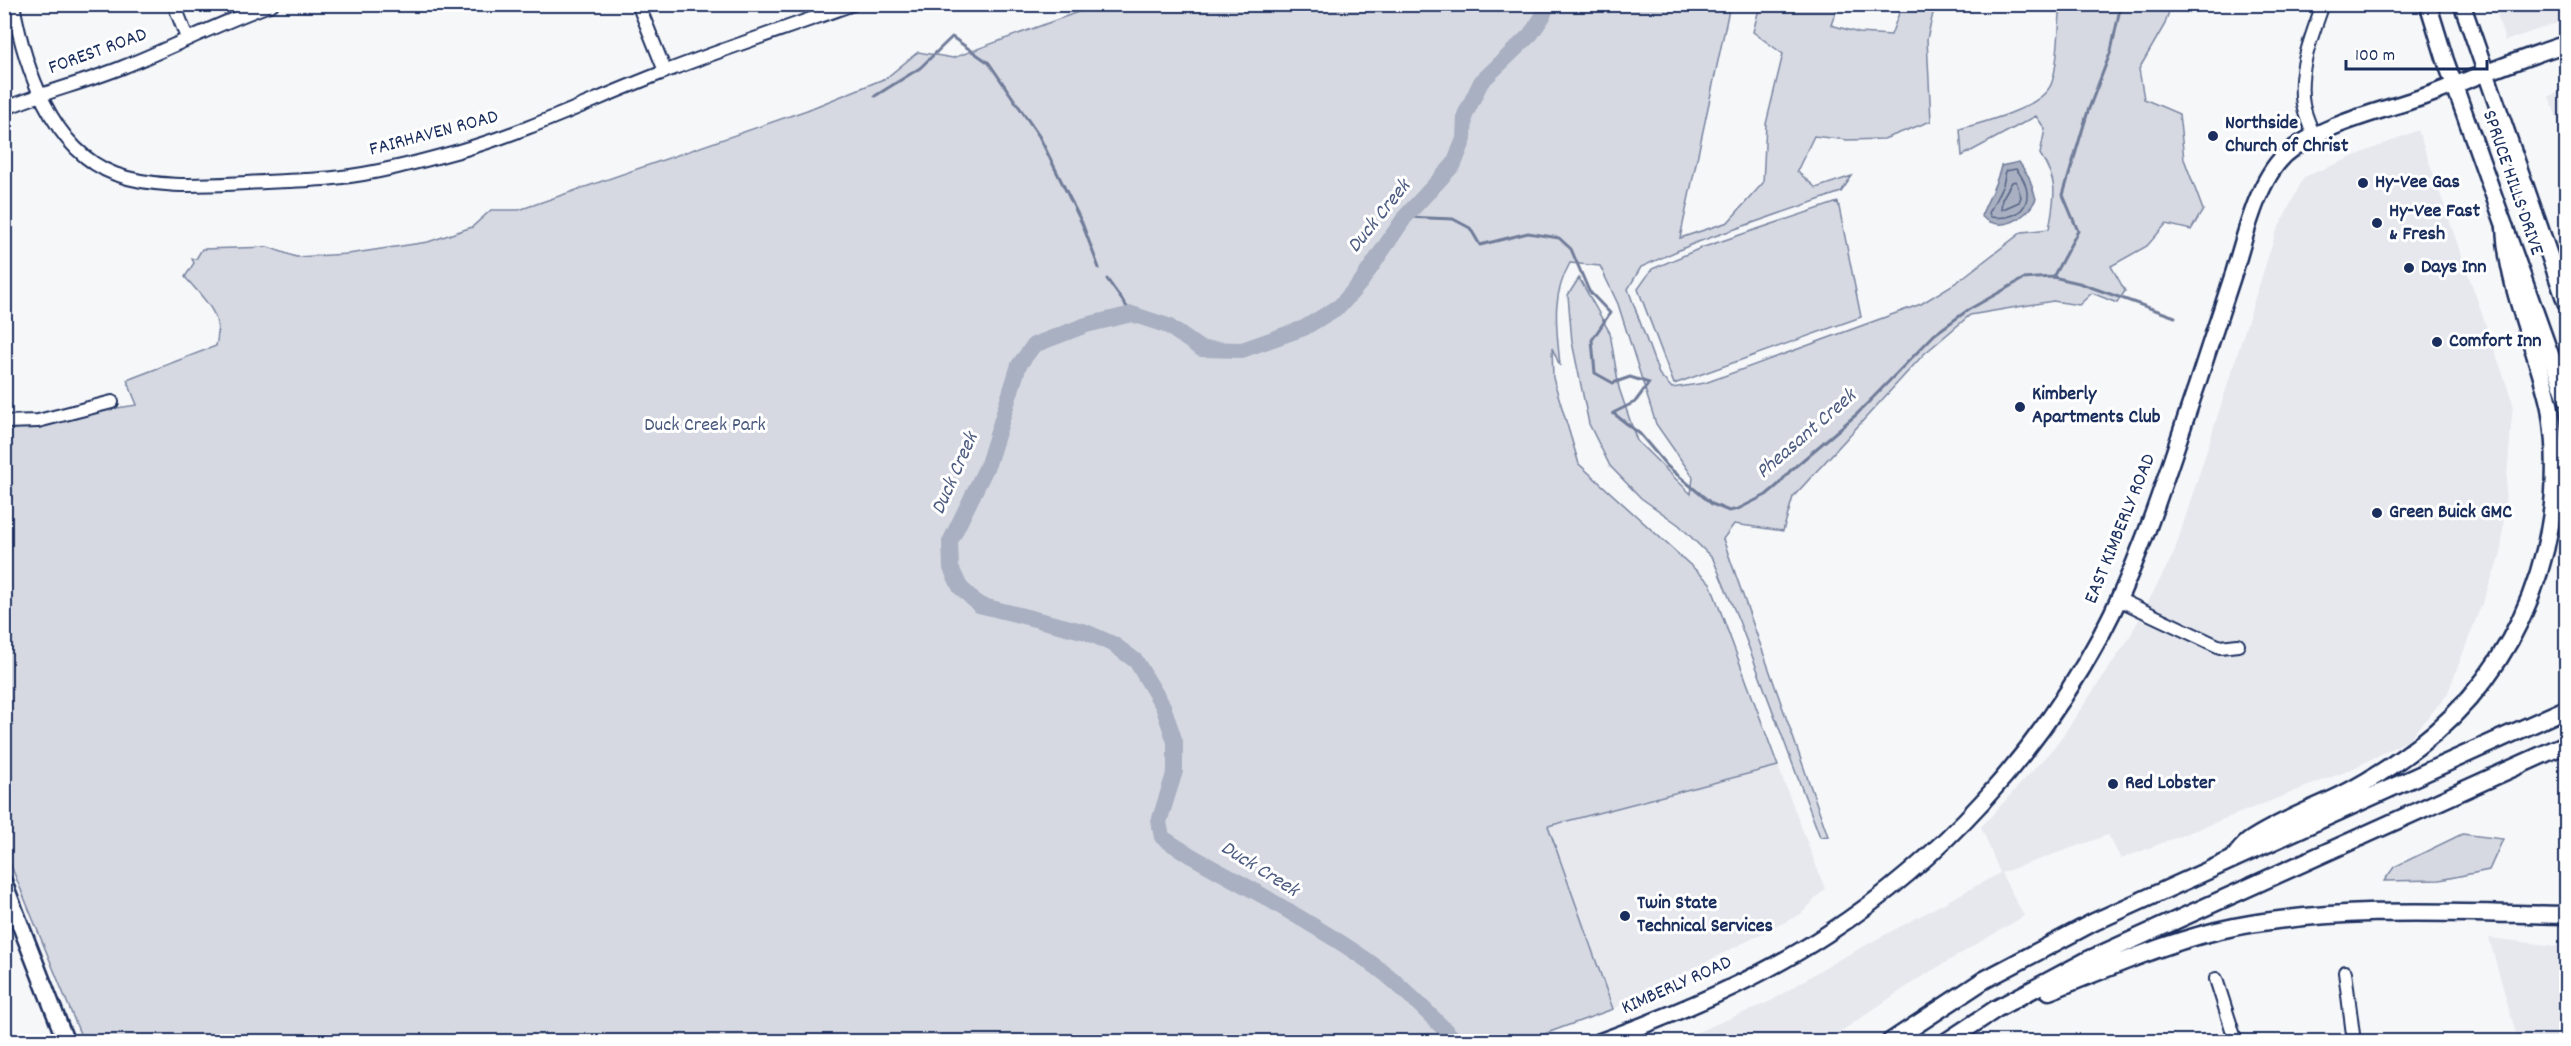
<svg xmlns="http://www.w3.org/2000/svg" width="2571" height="1046" font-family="Dekko,sans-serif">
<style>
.built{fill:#e6e8ee}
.green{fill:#d6d9e2;stroke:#7884a0;stroke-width:1.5}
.water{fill:#a9b0c1;stroke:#707c99;stroke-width:1.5}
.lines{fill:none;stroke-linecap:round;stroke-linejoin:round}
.shore{stroke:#546386;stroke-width:1.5}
.stream{stroke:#707c99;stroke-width:3}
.river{stroke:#a9b0c1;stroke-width:16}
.minor-casing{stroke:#1b2f5e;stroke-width:16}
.major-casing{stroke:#1b2f5e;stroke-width:20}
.highway-casing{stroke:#1b2f5e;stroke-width:21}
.minor{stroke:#fff;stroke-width:12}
.major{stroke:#fff;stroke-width:15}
.highway{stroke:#fff;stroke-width:16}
.poi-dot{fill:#1b2f5e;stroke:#fff;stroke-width:2}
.labels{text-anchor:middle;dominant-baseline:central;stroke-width:6;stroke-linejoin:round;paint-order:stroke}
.street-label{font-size:20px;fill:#1b2f5e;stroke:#fff}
.poi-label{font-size:20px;font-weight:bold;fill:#1b2f5e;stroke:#fff;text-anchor:start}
.park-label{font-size:20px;fill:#4a5a7f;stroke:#fff}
.water-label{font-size:21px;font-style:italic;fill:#4d5c81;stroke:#fff}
</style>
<rect width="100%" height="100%" fill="#f6f7f9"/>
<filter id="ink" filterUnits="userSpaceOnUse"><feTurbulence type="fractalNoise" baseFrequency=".0167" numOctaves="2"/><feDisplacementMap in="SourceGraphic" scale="12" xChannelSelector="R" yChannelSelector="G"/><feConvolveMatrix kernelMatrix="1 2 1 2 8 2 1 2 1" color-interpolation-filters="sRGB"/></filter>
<g filter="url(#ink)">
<!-- built -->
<path class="built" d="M2494,5H2566V20L2505,41Z
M2566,89V143L2549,96Z
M2418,130L2513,403L2501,554L2447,695L2408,740L2350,770L2121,859L2108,835L2001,873L2024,916L1918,979L1827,1041L1674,1042L1771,1001L1827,966L2000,873L1981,827L2057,744L2128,640L2174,553L2275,235L2304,177Z
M1778,766L1825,889L1801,914L1613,1009L1548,826Z
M2489,938L2566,947V1041H2518Z"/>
<!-- green -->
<path class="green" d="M1097,5H1730L1680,238L1728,222L1763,183L1766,124L1783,54L1753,32L1760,5H1838L1831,25L1859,33L1891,35L1902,5H1935L1927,39L1931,121L1884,139L1847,140L1814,136L1797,171L1816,188L1852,176L1841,192L1695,243L1641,267L1628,289L1659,374L1672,388L1705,383L1921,304L1957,282L2022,232L2049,229C2055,195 2059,183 2040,154L2045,129L2036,116L1962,156L1960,129C1983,122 2044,108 2052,82C2059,61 2058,28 2061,5H2171L2165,24L2139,69L2144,99L2179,114L2184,159L2203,210L2191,230L2166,224L2147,246L2111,266L2125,291L2117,303L2092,293L2079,305L2053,301L1970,315L1924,354L1793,497L1783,531L1734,524L1723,539L1828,836L1820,837L1739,621L1713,559L1679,525L1641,498L1610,466L1589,424L1572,342L1568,295L1579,278L1610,333L1619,388L1637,441L1691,494L1693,477L1656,424L1618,304L1600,266L1570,263C1550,299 1557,327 1560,366L1552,348L1553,378L1579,464L1710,583L1778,766L1548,826L1613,1009L1525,1041H83L5,851L4,430L38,426L85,413L137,405L127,380L216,346C224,315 205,300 185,277L194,263L192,259H196L202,249L268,247L296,257L348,254L428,242L472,227L491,210H519L807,110L886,78L918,52L953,58Z
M1838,202L1861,317L1674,384L1638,289L1652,269L1701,248Z
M2462,834L2503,839L2489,870L2440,880L2384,881L2394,867Z"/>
<!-- water -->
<path class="water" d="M2019,162L2029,177L2036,199C2026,219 2001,234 1981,216C1988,199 1997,184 2001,166Z"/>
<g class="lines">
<!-- shore -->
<path class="shore" d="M2016,169C2038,195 2026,222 1991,217L1989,213L2003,185L2006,171Z
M2016,181L2021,197L2019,202L2001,210L2002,199L2012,182Z"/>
<!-- stream -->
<path class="stream" d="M875,96L920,68L952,37L989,63L1039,136L1082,223L1099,268
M1405,217L1453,219L1470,228L1480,245L1528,233L1559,238L1571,249L1589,291L1610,313L1592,340L1595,373L1613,383L1630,377L1649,383L1635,402L1613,413L1640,434L1667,466L1712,504L1729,511L1738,509L1766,495L1778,485L1790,471L1857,414L1935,334L1968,310L2023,279L2053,277L2078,231L2063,195L2088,111L2111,51L2121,4
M2053,277L2079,283L2175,317
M1107,279L1132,314"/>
<!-- river -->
<path class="river" d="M1457,1042C1434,1019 1412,996 1387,975C1350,946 1305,921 1265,897C1231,877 1194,860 1162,837L1159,822L1175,771V742L1163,706L1136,661L1113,644L1086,632L979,605L960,587L951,568L950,542L988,464L1019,365L1034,345L1086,325L1132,314L1168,326L1201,349L1242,350L1304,328L1340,306L1361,282L1405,217L1454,164L1464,139L1465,115L1481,82L1531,34L1543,16L1547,4"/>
<defs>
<path id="minor" d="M13,4C24,65 51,150 115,174C155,189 204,185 246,183C275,181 305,181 334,178C375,174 419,162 459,151C529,131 596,98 664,72C726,48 790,27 853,4
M174,4L187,38
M638,4L665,71
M4,109C43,92 84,83 123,67C173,47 221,22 272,4
M2314,136C2310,126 2305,115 2303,105C2297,70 2312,36 2323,4
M4,422L38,421L112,402
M2118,599L2220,647L2238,645
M2345,972L2354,1042
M2216,979L2236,1042"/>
<path id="major" d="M2428,4L2445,59L2566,398
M2462,4L2566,303
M4,883L66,1042
M1599,1042C1678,1013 1757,980 1827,934C1941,860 2037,754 2101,635C2143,556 2168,469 2197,385C2209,347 2222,309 2234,272C2245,237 2257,182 2284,156C2320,123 2388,110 2434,93C2478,76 2521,58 2566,44"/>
<path id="highway" d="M2232,860C2238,853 2244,844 2251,840C2278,822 2311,810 2340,796C2368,782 2392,766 2417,747C2521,668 2571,538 2550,408C2537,348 2508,289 2505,228
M2049,991C2110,968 2169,940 2234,927C2343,906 2456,913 2566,915
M1890,1042L1984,980L2094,922L2566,709
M1946,1042L1996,1009L2088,960L2566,744"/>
</defs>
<!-- minor casing -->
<use href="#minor" class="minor-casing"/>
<!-- major casing -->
<use href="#major" class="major-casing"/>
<!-- highway casing -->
<use href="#highway" class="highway-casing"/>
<!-- minor -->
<use href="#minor" class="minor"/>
<!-- major -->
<use href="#major" class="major"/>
<!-- highway -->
<use href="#highway" class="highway"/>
</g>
</g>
<!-- markers -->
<g class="poi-dot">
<circle cx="2213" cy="136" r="6"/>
<circle cx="2363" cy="183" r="6"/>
<circle cx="2377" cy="223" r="6"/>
<circle cx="2409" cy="268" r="6"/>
<circle cx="2437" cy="342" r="6"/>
<circle cx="2020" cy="407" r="6"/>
<circle cx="2377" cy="513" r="6"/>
<circle cx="2113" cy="784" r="6"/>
<circle cx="1625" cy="916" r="6"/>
</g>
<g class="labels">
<!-- street labels -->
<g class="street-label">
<text transform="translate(98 52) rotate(-20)">FOREST ROAD</text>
<text transform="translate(434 134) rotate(-15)">FAIRHAVEN ROAD</text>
<text transform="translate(2512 183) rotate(71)">SPRUCE HILLS DRIVE</text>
<text transform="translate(2121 529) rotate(-68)">EAST KIMBERLY ROAD</text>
<text transform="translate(1677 986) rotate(-24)">KIMBERLY ROAD</text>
</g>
<!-- poi labels -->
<g class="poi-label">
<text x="2225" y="124">Northside<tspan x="2225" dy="23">Church of Christ</tspan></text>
<text x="2375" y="183">Hy-Vee Gas</text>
<text x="2389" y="212">Hy-Vee Fast<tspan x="2389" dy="23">&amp; Fresh</tspan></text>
<text x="2421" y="268">Days Inn</text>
<text x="2449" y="342">Comfort Inn</text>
<text x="2032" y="395">Kimberly<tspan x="2032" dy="23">Apartments Club</tspan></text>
<text x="2389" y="513">Green Buick GMC</text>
<text x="2125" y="784">Red Lobster</text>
<text x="1637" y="904">Twin State<tspan x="1637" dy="23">Technical Services</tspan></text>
</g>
<!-- park labels -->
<g class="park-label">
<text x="705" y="426">Duck Creek Park</text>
</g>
<!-- water labels -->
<g class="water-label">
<text transform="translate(1380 217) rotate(-51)">Duck Creek</text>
<text transform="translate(1807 435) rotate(-41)">Pheasant Creek</text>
<text transform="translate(956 474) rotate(-66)">Duck Creek</text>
<text transform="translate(1259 870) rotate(32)">Duck Creek</text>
</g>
</g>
<!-- margin -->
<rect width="2571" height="1046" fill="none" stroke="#fff" stroke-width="24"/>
<rect x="12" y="12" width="2547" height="1022" fill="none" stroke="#1b2f5e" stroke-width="2" filter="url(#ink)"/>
<!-- scale -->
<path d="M2346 60v9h141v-9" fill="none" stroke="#1b2f5e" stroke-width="3"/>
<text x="2355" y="60" font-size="18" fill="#1b2f5e" stroke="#ffffff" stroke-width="4.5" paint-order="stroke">100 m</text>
</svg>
